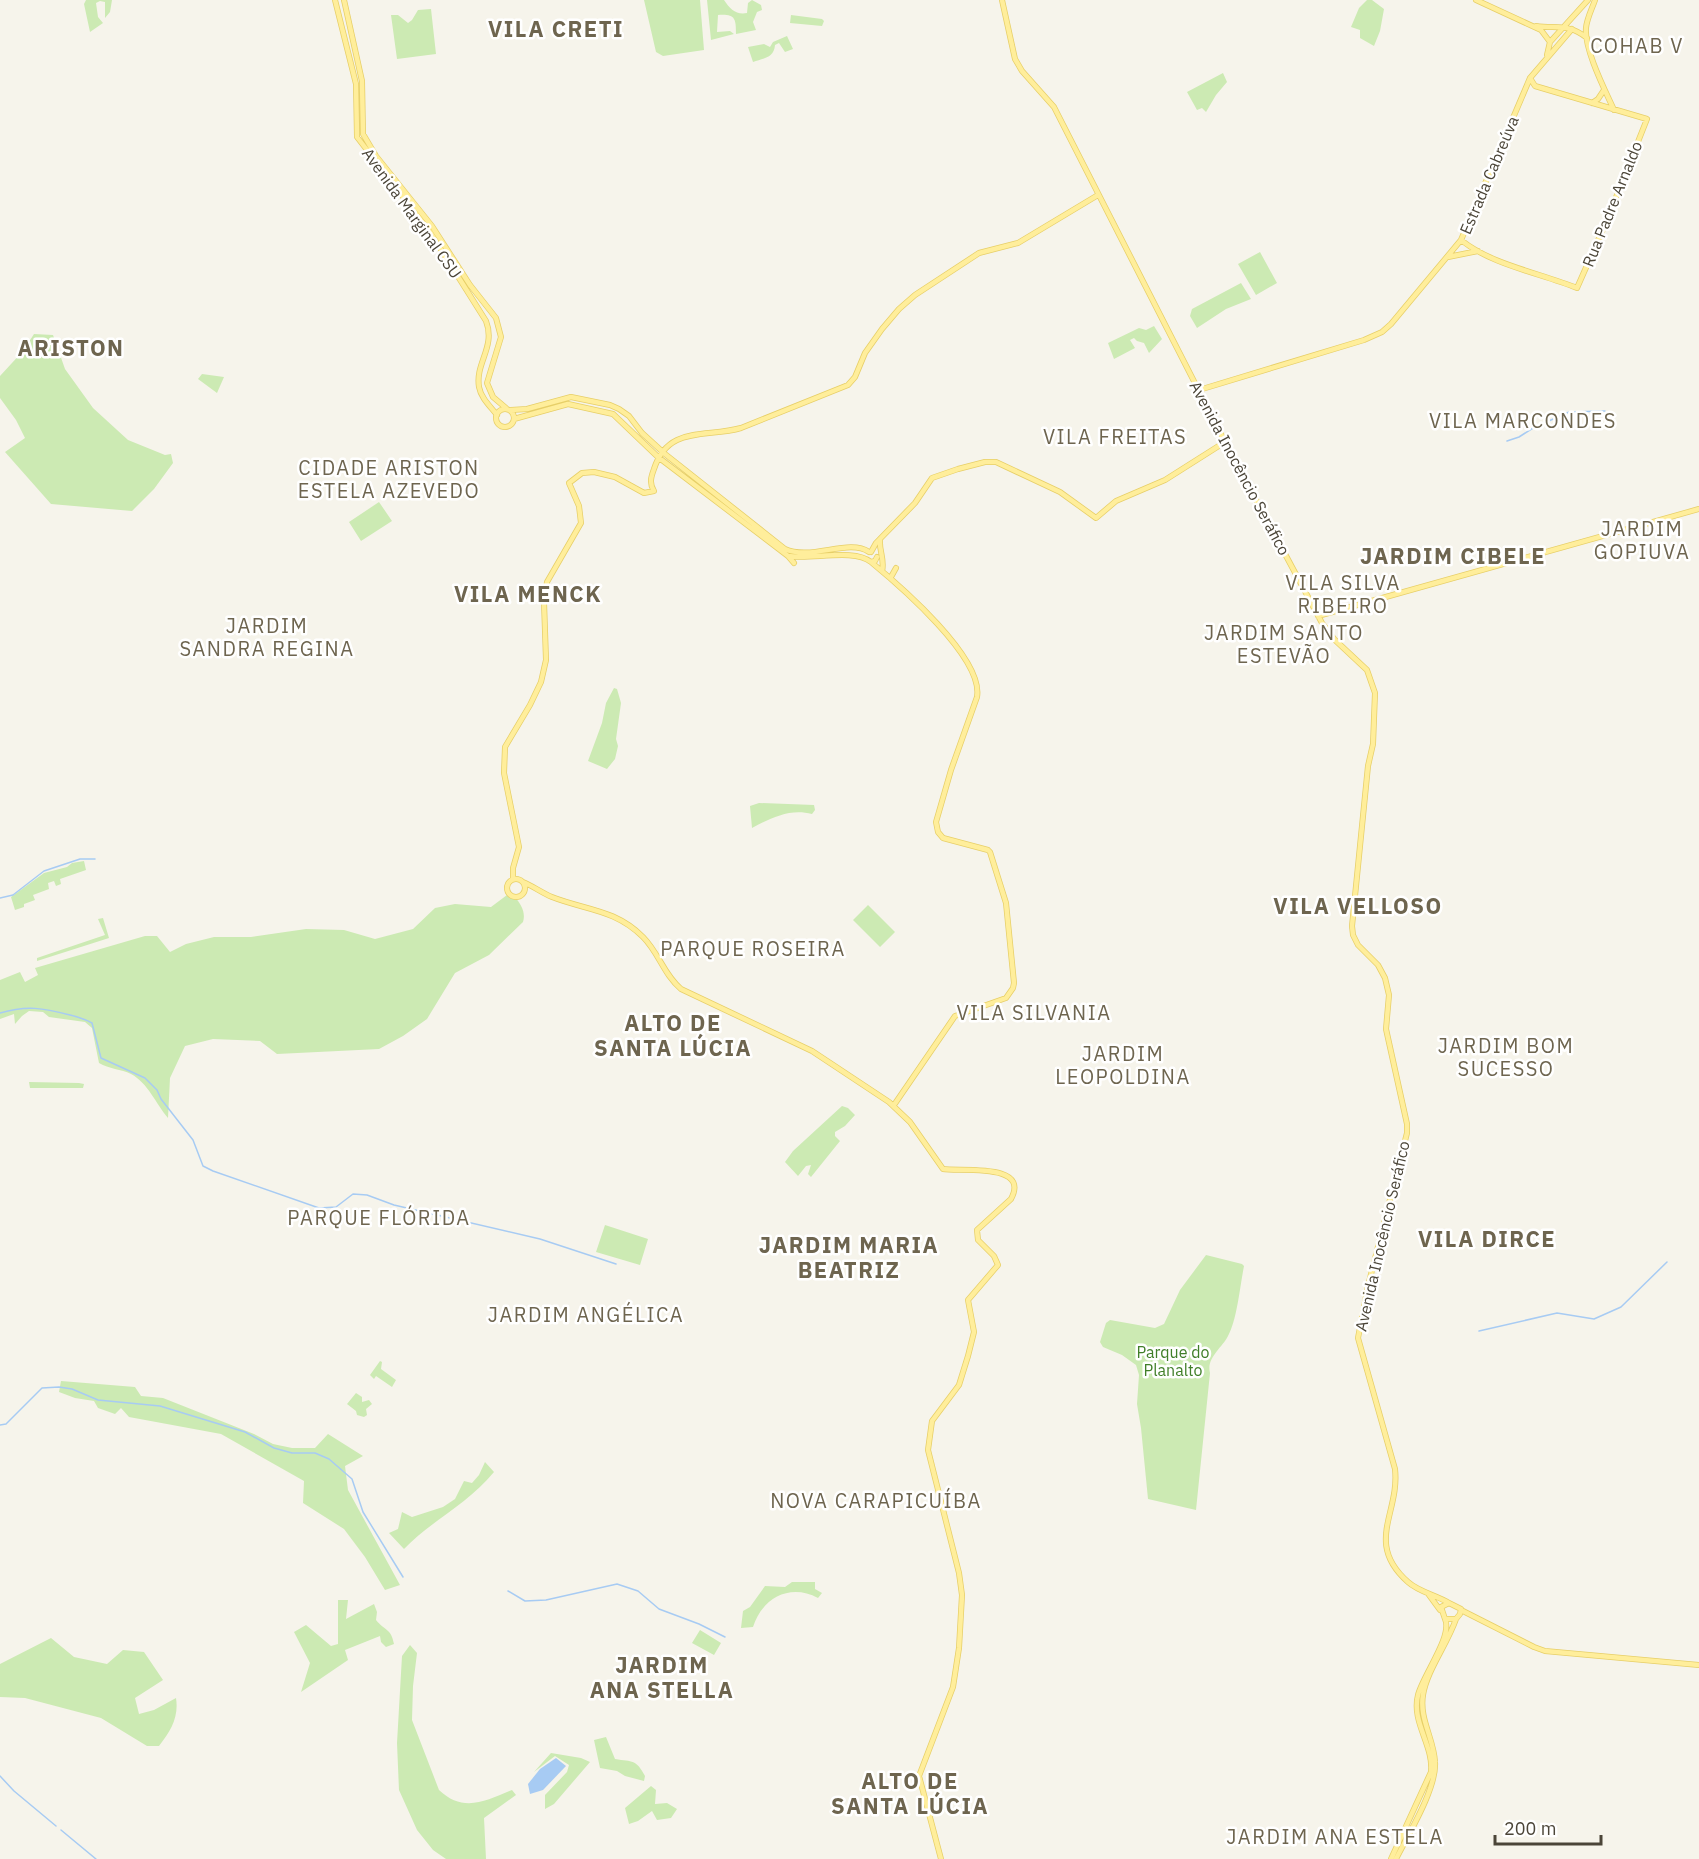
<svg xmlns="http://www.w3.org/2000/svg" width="1699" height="1859" font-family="'IBM Plex Sans',sans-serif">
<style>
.green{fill:#cceab3}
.water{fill:#a7cbf3}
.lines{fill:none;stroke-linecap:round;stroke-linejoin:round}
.stream{stroke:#a7cbf3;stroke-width:1.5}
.major-casing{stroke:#e7cf68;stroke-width:6}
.major{stroke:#ffee9b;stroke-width:4.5}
.labels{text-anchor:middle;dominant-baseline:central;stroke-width:5;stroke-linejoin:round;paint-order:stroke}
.street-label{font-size:16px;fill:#4b4538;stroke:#fff}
.park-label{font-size:16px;fill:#407f29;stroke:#fff}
.quarter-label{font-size:20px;letter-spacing:1.5px;fill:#6e654f;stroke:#fff}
.district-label{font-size:22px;font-weight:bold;letter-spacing:1.5px;fill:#6e654f;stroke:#fff}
</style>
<rect width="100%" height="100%" fill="#f6f4eb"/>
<!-- green -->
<path class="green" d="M86,0H112L110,12L105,18V2L100,1L96,3L98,17L103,23L90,32L84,4Z
M644,0H700L704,50L663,56L656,52Z
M707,0H724C730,9 736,15 747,13L748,3L752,0L761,5L762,10L757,12L753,22L756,30L736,34C736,18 735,14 718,15L717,32L730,31L734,34L711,40Z
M1367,0H1372L1384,9L1380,31L1374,46L1360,38V30L1351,27L1359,8Z
M431,9L436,54L397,59L391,15H398L408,23L412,20L418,10Z
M791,15L822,19L824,21L822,26L790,23Z
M787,36L793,49L785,52L779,43L775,45C774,58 764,58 753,62L748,47L764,44L770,47L773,42Z
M1223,73L1227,82L1216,95L1206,112L1202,108L1197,110L1187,92Z
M1260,252L1277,283L1256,295L1238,264Z
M1241,283L1251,299L1226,309L1197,328L1190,316L1192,309Z
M1154,326L1162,339L1149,353L1144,343L1137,341L1134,338L1130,340L1135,348L1114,359L1108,343L1139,328L1146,330Z
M34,334L53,335L65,369L93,408L128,440L165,455L171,454L173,463L154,489L132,511L51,504L5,452L25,438L16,420L0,398V376L23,351Z
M202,374L224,377L217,393L198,379Z
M379,502L392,521L361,541L349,522Z
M614,688L617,689L621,703L616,739L618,746L615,759L607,769L588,761L602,723L606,703Z
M759,803L814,805L815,810L812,814C790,808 771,818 752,828L750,806Z
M84,861L86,870L60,879L61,884L56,886L54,881L48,883L49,889L33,895L35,900L24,904V907L15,910L11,897L44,873L67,867L72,863Z
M507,895L514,896C521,904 526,912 523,922L489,955L455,973L427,1019L403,1036L379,1049L277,1054L260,1041L213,1039L185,1046L170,1078L168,1118C156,1104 148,1083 131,1074C121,1069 109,1069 99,1063L92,1028L85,1022L49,1017L43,1012L29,1011L22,1016L15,1024L14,1014L0,1019V980L20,972L25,982L38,975L35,968L145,936H157L170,952L186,944L214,937H251L306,929L344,930L375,939L413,929L435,908L455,904L491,907Z
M868,905L895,932L880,947L853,920Z
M103,918L109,938L37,961V958L105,935L98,919Z
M29,1082L79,1083L84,1084L83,1088H30Z
M842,1106L848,1108L855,1115L845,1126L835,1132V1136L840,1141L811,1177L808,1174L811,1165L806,1166L798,1176L785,1162L793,1151Z
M605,1225L648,1239L640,1265L596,1252Z
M1206,1255L1242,1264L1244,1266C1240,1286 1237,1320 1228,1336C1222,1348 1206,1358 1210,1373L1196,1510L1148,1499L1141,1428L1137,1404L1139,1375L1136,1365L1122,1355L1103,1347L1100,1342L1106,1323L1110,1320L1155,1328L1164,1324L1180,1290Z
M380,1361L382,1362L381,1369L396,1380L392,1387L376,1376L374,1379L370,1375Z
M61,1381L135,1387L141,1396L163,1398L254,1434L273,1444L292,1448H315L328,1434L363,1456L345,1466L348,1490L400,1585L385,1590L365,1557L344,1529L303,1503L304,1481L221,1434L129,1417L121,1408L115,1414L98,1408L94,1401L75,1398L59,1392Z
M356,1393L362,1397V1402L369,1400L372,1404L366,1409L367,1415L364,1417L357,1415L356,1411L347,1404Z
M485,1462L494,1472C468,1504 432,1520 404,1549L389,1533L398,1529L402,1512L412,1517L443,1507L455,1499L464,1481L472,1483L479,1475Z
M792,1582H815V1589L822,1593L818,1598C790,1583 762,1598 753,1627L741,1628L743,1611L750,1607L765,1586L785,1587Z
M338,1600H348L346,1619L374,1604L377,1612L376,1620C385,1631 391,1628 394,1644L386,1647L381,1642L380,1636L345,1650L348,1660L301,1692L310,1663L294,1632L306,1625L331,1646L338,1644Z
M700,1630L721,1643L714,1655L692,1643Z
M51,1638L74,1657L107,1664L123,1650L144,1652L163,1680L135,1698L139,1714L154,1710L176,1698C179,1717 171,1731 159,1746H147L101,1718L25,1698L0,1697V1664Z
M410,1645L417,1653L413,1686L412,1720L439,1790C463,1813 486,1801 512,1790L516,1795L484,1818L486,1859H446L433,1850L417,1830L399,1790L397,1743L402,1656Z
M606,1737L615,1759C633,1762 636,1759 645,1776L644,1781L625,1776L617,1771L600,1768L594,1740Z
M551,1753L581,1758L590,1762L554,1804L545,1809V1795L567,1772L569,1765L555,1756L534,1772Z
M651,1786L656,1790L655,1804L667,1803L677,1809L671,1818L657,1820L652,1811L638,1821L629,1824L625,1808Z"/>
<!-- water -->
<path class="water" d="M556,1758L566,1766L543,1790L530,1794L528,1784L540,1769Z"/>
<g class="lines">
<!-- stream -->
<path class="stream" d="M1507,441L1519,437L1533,428L1569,412L1605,411
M0,898L13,895L44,871L80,859H95
M0,1013C27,1005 43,1008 70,1015C78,1017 85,1019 92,1023L101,1058L145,1078L157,1090L161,1099L193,1140L203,1166L213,1171L319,1208L336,1207L353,1194L367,1195L394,1205L540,1239L616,1264
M1479,1331L1557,1313L1594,1319L1621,1307L1667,1262
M0,1425L6,1424L42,1388L59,1387L72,1389L98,1400L160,1406L245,1432L274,1448L292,1453H315L329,1459L352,1479L363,1512L403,1577
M508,1591L525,1601L546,1600L617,1584L638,1591L659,1609L699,1624L725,1637
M0,1776L14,1791L56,1826
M61,1830L96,1859"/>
<defs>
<path id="major" d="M335,0L356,84L357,137L430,232L486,321C496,347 475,363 479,387C481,398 490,406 497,415
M344,0L362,81L363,134L376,156L432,226L470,285L496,318L501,337L487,383L493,397L506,408
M1002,0L1015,59L1022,71L1054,107L1225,442L1322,623L1335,640L1367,670L1375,693L1373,744L1368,766L1352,926L1353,935L1358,945L1378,965L1385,978L1389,995L1386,1029L1407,1124V1133L1368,1286L1358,1338L1395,1469C1400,1513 1364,1543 1408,1582C1419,1592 1436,1595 1449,1603
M1476,0L1541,30L1550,42L1547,55
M1595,0C1592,9 1587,18 1586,28C1584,49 1605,90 1614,110
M1536,26C1557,29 1568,23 1587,38
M1550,42L1588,0
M1592,103L1598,99L1604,90
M1461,240C1492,265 1540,273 1577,288L1607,220L1647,119L1535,86L1530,78
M1448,257L1478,251
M1199,390L1364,340L1382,332L1391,324L1461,240L1530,78L1572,29
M496 418a9 9 0 1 1 18 0a9 9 0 1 1-18 0Z
M511,410L527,409L571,397L610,405L619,409L629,416L642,433L665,454L785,549C811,561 849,538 869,552
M514,419L568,404L613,414L658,457L788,556C811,560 854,548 871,562L875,561L877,557
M880,540C879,551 885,560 882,571
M871,552L876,543L915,503L932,478L958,469L985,462H996L1060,492L1096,518L1116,501L1165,480L1225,442
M788,556L794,563
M871,562C899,585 984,658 977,697L951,770L936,822L938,832L943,838L988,850L990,852L1006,903L1014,983L1013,988L1006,998L955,1016L894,1105
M891,577L896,568
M1318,616L1699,509
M513,879V868L519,847L504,773L505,747L530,705L541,682L546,660L544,602L547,582L581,523L579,506L569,483L582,473L594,472L615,477L644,493L654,491C649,483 651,477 654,469C668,425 706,438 741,428L848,385L855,377L865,353L882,329L899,309L915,295L979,253L1018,243L1098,195
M507 888a9 9 0 1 1 18 0a9 9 0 1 1-18 0Z
M523,882C533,886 542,893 552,897C585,910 615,909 643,937C659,953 664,975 681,989L812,1051L889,1102L910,1122L943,1169C959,1172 1031,1162 1011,1199L977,1230L978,1240L994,1256L998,1265L968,1300L974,1332L968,1356L959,1385L932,1421L928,1450L959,1573L962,1595L959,1648L953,1687L919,1776L941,1859
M1429,1595L1440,1610
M1449,1603L1461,1609L1460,1614L1456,1619H1445L1441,1607Z
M1461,1610L1534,1647L1545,1651L1699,1665
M1391,1859L1431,1772C1434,1746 1411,1722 1418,1695C1423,1675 1453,1636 1445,1619
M1396,1859C1408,1835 1437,1788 1435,1762C1434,1739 1419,1719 1423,1695C1427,1670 1447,1645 1456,1619"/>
</defs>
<!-- major casing -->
<use href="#major" class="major-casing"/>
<!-- major -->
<use href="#major" class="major"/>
</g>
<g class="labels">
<!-- street labels -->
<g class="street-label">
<text transform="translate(1489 175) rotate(-67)">Estrada Cabreúva</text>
<text transform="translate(1612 204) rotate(-68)">Rua Padre Arnaldo</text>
<text transform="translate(412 213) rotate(54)">Avenida Marginal CSU</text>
<text transform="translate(1240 468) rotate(62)">Avenida Inocêncio Seráfico</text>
<text transform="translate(1382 1236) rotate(-77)">Avenida Inocêncio Seráfico</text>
</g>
<!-- park labels -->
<g class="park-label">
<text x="1173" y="1352">Parque do<tspan x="1173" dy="18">Planalto</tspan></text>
</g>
<!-- quarter labels -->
<g class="quarter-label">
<text x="1637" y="45">COHAB V</text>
<text x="1523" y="420">VILA MARCONDES</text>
<text x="1115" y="436">VILA FREITAS</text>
<text x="389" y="467">CIDADE ARISTON<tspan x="389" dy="23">ESTELA AZEVEDO</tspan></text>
<text x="1642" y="528">JARDIM<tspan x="1642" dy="23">GOPIUVA</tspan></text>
<text x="1343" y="582">VILA SILVA<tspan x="1343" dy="23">RIBEIRO</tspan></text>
<text x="267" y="625">JARDIM<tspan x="267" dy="23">SANDRA REGINA</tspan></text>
<text x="1284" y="632">JARDIM SANTO<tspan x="1284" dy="23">ESTEVÃO</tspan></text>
<text x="753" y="948">PARQUE ROSEIRA</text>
<text x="1034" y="1012">VILA SILVANIA</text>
<text x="1506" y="1045">JARDIM BOM<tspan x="1506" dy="23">SUCESSO</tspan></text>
<text x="1123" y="1053">JARDIM<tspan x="1123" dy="23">LEOPOLDINA</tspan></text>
<text x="379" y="1217">PARQUE FLÓRIDA</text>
<text x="586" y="1314">JARDIM ANGÉLICA</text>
<text x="876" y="1500">NOVA CARAPICUÍBA</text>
<text x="1335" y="1836">JARDIM ANA ESTELA</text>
</g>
<!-- district labels -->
<g class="district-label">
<text x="556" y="28">VILA CRETI</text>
<text x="71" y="347">ARISTON</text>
<text x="1453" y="555">JARDIM CIBELE</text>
<text x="528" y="593">VILA MENCK</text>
<text x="1358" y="905">VILA VELLOSO</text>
<text x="673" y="1022">ALTO DE<tspan x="673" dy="25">SANTA LÚCIA</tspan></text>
<text x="1487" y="1238">VILA DIRCE</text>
<text x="849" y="1244">JARDIM MARIA<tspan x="849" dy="25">BEATRIZ</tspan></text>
<text x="662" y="1664">JARDIM<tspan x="662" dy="25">ANA STELLA</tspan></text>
<text x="910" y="1780">ALTO DE<tspan x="910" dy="25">SANTA LÚCIA</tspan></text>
</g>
</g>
<!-- scale -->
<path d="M1495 1835v9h106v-9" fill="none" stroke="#4b4538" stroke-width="3"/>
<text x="1504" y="1835" font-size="18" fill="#4b4538" stroke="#ffffff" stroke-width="4.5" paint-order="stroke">200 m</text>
</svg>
